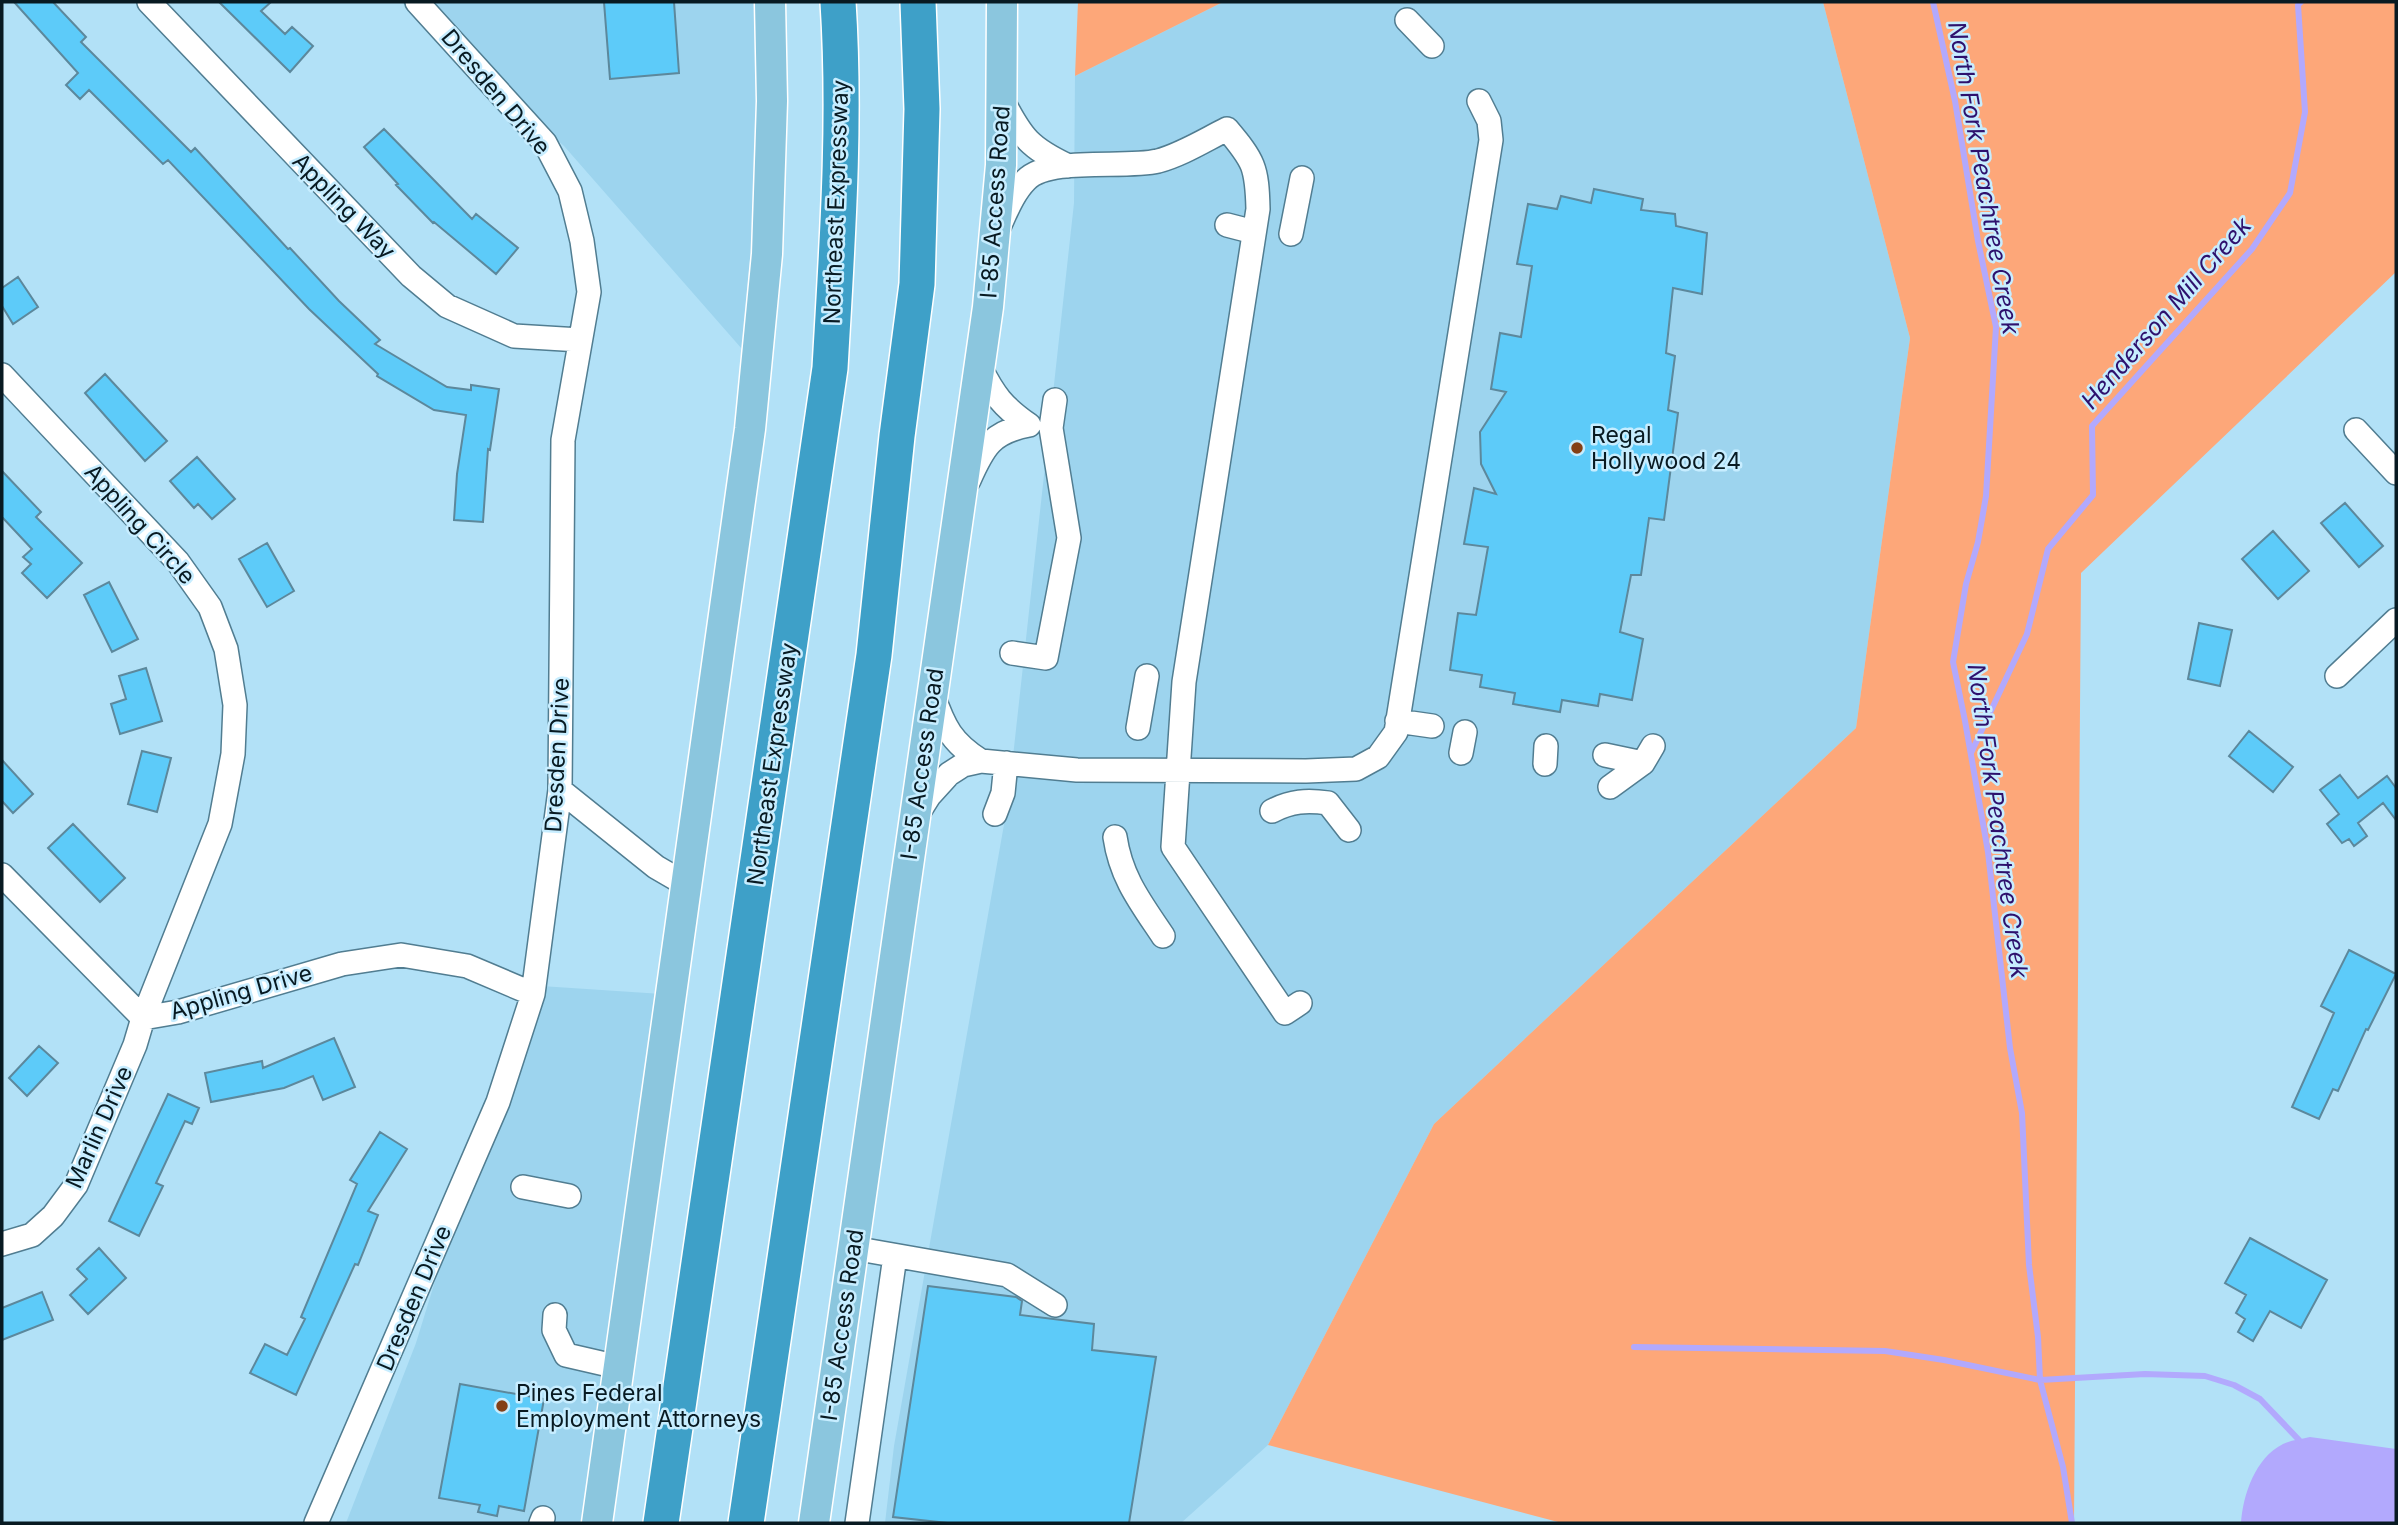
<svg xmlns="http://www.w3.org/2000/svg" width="2398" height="1525" font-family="Inter,sans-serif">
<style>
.built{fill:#9dd4ee}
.green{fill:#fda779}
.water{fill:#b2a9fd}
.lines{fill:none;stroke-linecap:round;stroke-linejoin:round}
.stream{stroke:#b2a9fd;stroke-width:6}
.building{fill:#5dcbf9;stroke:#5c889c;stroke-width:2}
.minor-casing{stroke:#517d91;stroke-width:26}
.major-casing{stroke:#fff;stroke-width:33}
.highway-casing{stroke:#fff;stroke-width:38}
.minor{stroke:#fff;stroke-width:23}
.major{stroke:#8bc6de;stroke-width:30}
.highway{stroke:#3ea0c8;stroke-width:35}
.poi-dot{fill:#844016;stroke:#c7edff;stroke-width:2.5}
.labels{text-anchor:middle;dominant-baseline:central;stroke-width:5;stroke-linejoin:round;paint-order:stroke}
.street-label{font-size:23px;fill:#081a22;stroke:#c7edff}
.poi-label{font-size:23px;fill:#081a22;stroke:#c7edff;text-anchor:start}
.water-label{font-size:24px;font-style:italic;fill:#2e116d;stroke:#c7edff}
</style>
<rect width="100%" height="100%" fill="#b2e1f7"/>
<!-- built -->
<path class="built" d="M401,2H773L742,349L564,146Z
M1223,2H1823L1910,338L1856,728L1434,1124L1268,1445L1181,1523H885L894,1446L1008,802L1074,203L1075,76Z
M526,985L677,995L599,1523H346L416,1343Z"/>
<!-- green -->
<path class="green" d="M1078,2H1223L1075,76Z
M1823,2H2396V272L2081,573L2074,1523H1562L1268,1445L1434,1124L1856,728L1910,338Z"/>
<!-- water -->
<path class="water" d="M2310,1437L2396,1449V1523H2241C2243,1495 2255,1458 2283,1444C2291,1440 2302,1439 2310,1437Z"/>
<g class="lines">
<!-- stream -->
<path class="stream" d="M1933,2L1955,101L1978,241L1996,327L1986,496L1978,542L1966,584L1953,662L1965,721L1988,852L2010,1048L2022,1113L2029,1265L2038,1337L2040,1380L2063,1467L2072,1523
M1971,753L2027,634L2048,549L2093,495L2092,426L2252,249L2290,193L2305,112L2298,5L2301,2
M1634,1347L1885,1351L1944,1360L2040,1380L2145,1374L2205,1376L2234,1385L2260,1399L2299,1440"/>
</g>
<!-- building -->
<path class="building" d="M14,2H53L86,37L81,42L191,152L195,148L288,249L290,248L339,301L380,340L375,344L447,387L471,390V385L499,389L490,450L488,449L483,522L454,520L457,474L466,415L434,410L377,376L378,374L309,309L168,160L163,164L89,90L80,99L66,85L78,73Z
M219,2H271L261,11L285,34L292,27L313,46L290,72Z
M604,2H674L679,73L610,79Z
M384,129L472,219L476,214L518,248L496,274L434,222L433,223L396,185L398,184L364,147Z
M1594,189L1643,199L1641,210L1675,214L1676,226L1707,233L1702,294L1673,288L1666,353L1675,356L1668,410L1678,413L1664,520L1649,518L1641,575H1631L1620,632L1643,639L1632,700L1600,694L1598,706L1562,700L1560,712L1513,704L1515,693L1480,687L1482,675L1450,670L1458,613L1476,615L1488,547L1464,544L1474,488L1496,494L1481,464L1480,432L1506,392L1491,389L1500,333L1521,337L1532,266L1517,264L1528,204L1557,209L1561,196L1591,203Z
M18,277L38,307L13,324L2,306V288Z
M105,374L167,441L145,461L85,393Z
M197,457L235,499L212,519L198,504L194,508L170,481Z
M2,471L41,512L36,517L82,563L47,598L22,573L31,564L23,557L32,549L2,517Z
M2345,503L2383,546L2359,567L2321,523Z
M2273,531L2309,571L2278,599L2242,559Z
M267,543L294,591L267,607L239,559Z
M109,582L138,639L112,652L84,595Z
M2199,623L2232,630L2220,686L2188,679Z
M146,668L162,721L120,734L111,704L126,699L119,676Z
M2249,731L2293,767L2273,792L2229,756Z
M142,751L171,758L157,812L128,804Z
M2,760L33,794L13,813L2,801Z
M2340,775L2358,798L2387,776L2396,788V820L2383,803L2358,823L2367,836L2354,846L2349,839L2342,843L2327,824L2339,814L2320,790Z
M73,824L125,878L100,902L48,848Z
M2349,950L2396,974L2368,1030L2366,1029L2338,1091L2333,1089L2319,1119L2292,1107L2334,1013L2321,1006Z
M334,1038L355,1087L323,1100L313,1076L284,1088L211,1102L205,1073L262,1061L263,1068Z
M39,1046L58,1063L27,1096L9,1078Z
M168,1094L199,1108L192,1124L185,1121L156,1183L163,1186L139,1236L109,1221Z
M380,1132L407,1149L368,1211L378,1215L358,1265L355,1264L296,1395L250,1373L265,1344L287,1355L305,1319L301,1317L357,1184L350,1180Z
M2250,1238L2327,1280L2301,1328L2270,1311L2253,1341L2238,1332L2245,1319L2236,1313L2246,1295L2225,1283Z
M99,1248L126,1278L88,1314L70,1295L87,1279L77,1269Z
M928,1286L1016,1297L1022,1301L1020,1315L1094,1324L1092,1350L1156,1357L1129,1523H948L893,1517Z
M42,1292L53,1320L2,1340V1308Z
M460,1384L544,1399L524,1511L499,1506L497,1516L478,1512L480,1505L439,1498Z"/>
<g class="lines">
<defs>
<path id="minor" d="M149,2L411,276L447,306L514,336L580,340
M1407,20L1432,46
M1003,101C1022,138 1030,148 1068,166
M1227,225L1254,232
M999,227C1006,212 1013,193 1026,180C1050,156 1124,169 1158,161C1181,155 1205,140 1227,129C1254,161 1257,167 1258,209L1184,682L1173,847L1285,1013L1300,1003
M1291,234L1302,178
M980,367C994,395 1003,407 1029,425
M2,375L178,562L210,607L226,649L235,705L233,754L220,824L143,1018L135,1045L76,1185L53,1216L32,1235L2,1244
M2356,430L2396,473
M969,480C984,446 992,432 1029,425
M1012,653L1046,658L1069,538L1051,428L1055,400
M2337,676L2396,620
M933,695C944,727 952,743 981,761
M1397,721L1432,726
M1138,728L1147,676
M1461,753L1465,732
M1605,755L1643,763
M1545,764L1546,746
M1610,787L1643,763L1653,746
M560,790L656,867L687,885
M1272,811C1291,801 1307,800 1328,803L1349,830
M995,814L1003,793L1006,763
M917,815L929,796L949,774L963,765L981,761L1077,770L1306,771L1356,769L1378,757L1396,732L1491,140L1489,121L1479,101
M1115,837C1121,878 1141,903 1163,936
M2,875L143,1018L178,1012L342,964L401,955L467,966L533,994
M523,1187L569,1196
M853,1248L1007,1275L1055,1305
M555,1315L554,1330L566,1355L618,1367
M316,1523L498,1102L533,994L560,790L563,440L589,292L582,241L570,191L545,143L417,2
M541,1523L543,1518
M857,1523L895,1256"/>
<path id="major" d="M597,1523L750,429L767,254L772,101L770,2
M814,1523L988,307L1001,165L1002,2"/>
<path id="highway" d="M661,1523L830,368C837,246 846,124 838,2
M746,1523L874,655L897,436L917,284L922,109L918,2"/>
</defs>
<!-- minor casing -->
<use href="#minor" class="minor-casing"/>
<!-- major casing -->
<use href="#major" class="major-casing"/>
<!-- highway casing -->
<use href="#highway" class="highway-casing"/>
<!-- minor -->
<use href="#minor" class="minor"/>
<!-- major -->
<use href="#major" class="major"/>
<!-- highway -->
<use href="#highway" class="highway"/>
</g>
<!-- markers -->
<g class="poi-dot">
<circle cx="1577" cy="448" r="7"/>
<circle cx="502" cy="1406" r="7"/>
</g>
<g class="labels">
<!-- street labels -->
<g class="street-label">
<text transform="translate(496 92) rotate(50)">Dresden Drive</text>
<text transform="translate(836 202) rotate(-88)">Northeast Expressway</text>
<text transform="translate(995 202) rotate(-86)">I-85 Access Road</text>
<text transform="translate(344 206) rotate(46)">Appling Way</text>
<text transform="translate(140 524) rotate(48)">Appling Circle</text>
<text transform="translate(557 755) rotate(-87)">Dresden Drive</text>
<text transform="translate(772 764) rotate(-82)">Northeast Expressway</text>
<text transform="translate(922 764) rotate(-82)">I-85 Access Road</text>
<text transform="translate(241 992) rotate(-16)">Appling Drive</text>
<text transform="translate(99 1127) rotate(-66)">Marlin Drive</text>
<text transform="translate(414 1298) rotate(-67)">Dresden Drive</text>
<text transform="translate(842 1325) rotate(-82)">I-85 Access Road</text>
</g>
<!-- poi labels -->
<g class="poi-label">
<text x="1591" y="435">Regal<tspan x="1591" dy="26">Hollywood 24</tspan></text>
<text x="516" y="1393">Pines Federal<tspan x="516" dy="26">Employment Attorneys</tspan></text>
</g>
<!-- water labels -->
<g class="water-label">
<text transform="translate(1984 178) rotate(80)">North Fork Peachtree Creek</text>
<text transform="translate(2166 313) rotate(-49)">Henderson Mill Creek</text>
<text transform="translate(1998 821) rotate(82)">North Fork Peachtree Creek</text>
</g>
</g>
<!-- border -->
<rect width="2398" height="1525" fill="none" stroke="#081a22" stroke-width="7"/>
</svg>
